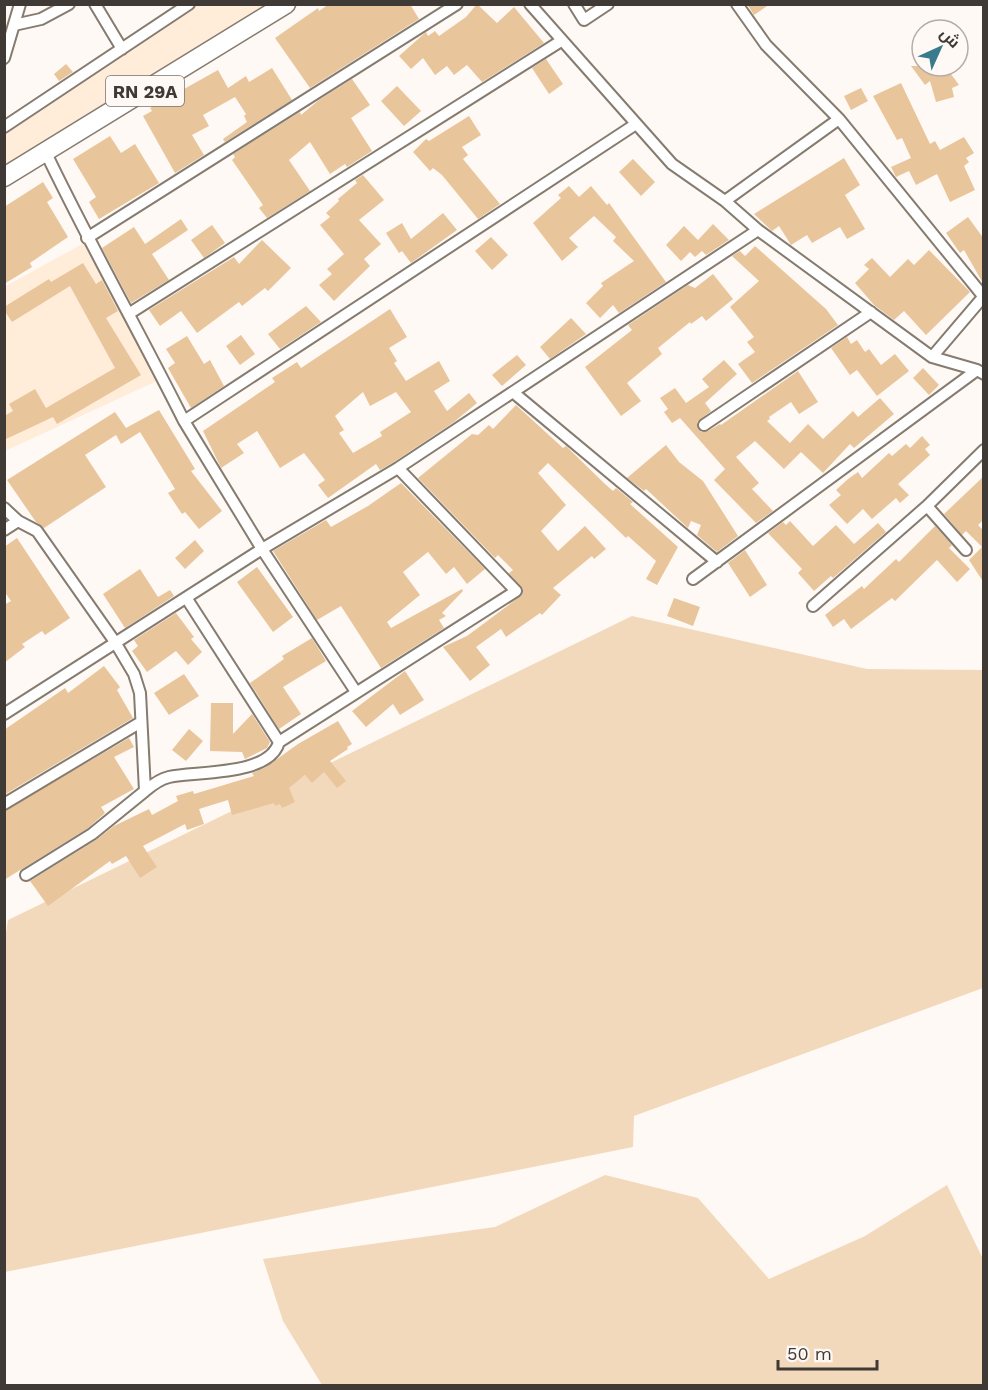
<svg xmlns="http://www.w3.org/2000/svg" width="988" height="1390" font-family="'Work Sans',Cairo,sans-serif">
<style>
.built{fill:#ffedda}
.green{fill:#f3d9bb}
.building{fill:#e9c59c;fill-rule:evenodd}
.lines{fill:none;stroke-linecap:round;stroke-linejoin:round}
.minor-casing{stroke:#857b6f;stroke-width:14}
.primary-casing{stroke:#857b6f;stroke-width:21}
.minor{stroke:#fff;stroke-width:10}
.primary{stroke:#fff;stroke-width:18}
.labels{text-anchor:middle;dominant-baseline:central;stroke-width:4.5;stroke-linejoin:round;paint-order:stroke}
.shield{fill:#fef9f4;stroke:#78736e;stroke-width:1.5}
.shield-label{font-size:18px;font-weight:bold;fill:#3f3a35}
</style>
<rect width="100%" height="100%" fill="#fef9f4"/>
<!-- built -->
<path class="built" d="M189,5H269L5,167V127Z
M84,243L157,381L5,451L4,287Z"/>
<!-- green -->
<path class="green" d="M632,616L867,669L983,670V988L634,1116L633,1147L5,1272L4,946L8,920Z
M605,1175L698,1198L769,1279L865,1236L947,1185L983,1259V1385H322L283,1321L263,1259L495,1227Z"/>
<!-- building -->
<path class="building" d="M329,4H410L419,19L310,88L275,38L318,8L319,11Z
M477,4L497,23L514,7L544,43L482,82L467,65L454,75L447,66L435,75L423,58L411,69L399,56L426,32L428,36L435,31L439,36L466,17Z
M747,4H770L754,15Z
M546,59L563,84L549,94L532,68Z
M66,64L73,72L59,81L54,74Z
M911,66H945L959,85L952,88L954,97L936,102L930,81L925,85Z
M272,68L292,100L225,142L223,139L247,122L244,116L246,114L235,97L203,115L209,126L192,135L204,155L175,173L143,116L152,111L150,108L218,70L228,88L246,76L249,82Z
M352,79L370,105L351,118L372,151L347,167L345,164L330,174L310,142L289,160L310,191L267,218L259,208L263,205L232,160L235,157L233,154L300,112L301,115L319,100Z
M901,83L930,144L935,141L940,150L964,137L974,153L966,158L969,162L964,166L975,190L950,202L937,174L916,185L909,171L896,177L891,167L911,158L902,138L897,140L873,96Z
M397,86L421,111L404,126L381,101Z
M861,88L868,101L851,110L844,96Z
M469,116L481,135L462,147L468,155L463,159L500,204L478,219L442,175L433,168L430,171L413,152L426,139L429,141Z
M110,136L121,153L135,144L159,183L99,219L89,202L96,197L73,159Z
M844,158L860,185L845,195L865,229L847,239L840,227L812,243L807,235L791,245L779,226L772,231L754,214Z
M633,159L655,182L641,196L619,172Z
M363,175L384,200L359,220L381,244L364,259L370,266L334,301L319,285L332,274L327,269L344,254L320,225L330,217L326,213L339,201L338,199L357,183L355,180Z
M43,182L53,198L47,202L68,237L30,263L32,267L4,284V207Z
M569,186L579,197L591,186L607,205L609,203L666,282L619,313L613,305L600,318L586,303L603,286L601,283L634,261L613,241L616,237L594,216L569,238L578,247L562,261L533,223L561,198L558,195Z
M443,213L457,230L411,263L402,251L399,253L386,233L402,223L411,239Z
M968,217L984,239V285L964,250L960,253L946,233Z
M181,219L188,230L152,254L169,280L131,303L102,248L134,227L145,244Z
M713,224L729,240L706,255L702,251L695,257L690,252L681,261L666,245L684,226L698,240Z
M212,225L225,243L204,258L191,240Z
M491,237L508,255L492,270L475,251Z
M262,240L291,268L268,291L265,288L242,306L239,302L197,333L181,311L160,326L149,310L234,257L239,264Z
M755,246L826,309L838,325L752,383L738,364L755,352L747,342L754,337L730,307L759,281L732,256L740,251L745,256Z
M929,250L970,292L926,335L904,311L894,320L874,305L855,283L869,269L864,265L872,258L890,277L908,259L914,265Z
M83,263L96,284L102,280L118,311L106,318L141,375L57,424L53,417L4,440V416L13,411L9,404L35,389L46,408L115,368L70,286L12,322L4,310V307L49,279L51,282Z
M713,274L733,299L706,321L702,316L691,324L690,322L658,348L662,354L627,383L641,401L621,416L585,367L632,330L628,325L688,285L695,288Z
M306,306L321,322L280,349L268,334Z
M390,309L407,337L389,348L397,361L394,363L406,381L439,361L450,381L434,391L447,411L469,393L477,403L454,422L394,462L380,470L376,464L328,498L318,485L325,480L304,453L280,468L257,431L237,444L244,453L221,468L203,431L275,382L272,378L297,362L301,368ZM363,392L370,406L396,392L411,412L380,432L382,436L353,453L339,433L344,430L335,416Z
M571,318L586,334L550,359L540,347Z
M241,335L255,354L240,365L226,346Z
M187,336L204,364L210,360L224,386L191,408L168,368L175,363L166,349Z
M847,337L851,344L857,340L865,352L869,349L881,365L895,354L909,371L877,396L857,370L850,375L831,348Z
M517,355L526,365L502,386L492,375Z
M724,360L737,374L705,403L711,411L697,422L698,429L701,432L708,431L720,424L721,425L798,371L818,402L799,414L791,402L769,417L770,419L767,421L790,443L808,424L823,439L853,411L858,417L880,398L894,414L854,448L850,444L823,473L801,452L784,469L755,441L736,457L759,483L752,489L773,511L756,523L714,480L725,469L680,418L672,423L664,412L668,409L660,398L675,388L686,403L709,387L702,379Z
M923,368L939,385L929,395L913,378Z
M516,405L563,448L566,446L605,484L613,491L616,488L633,502L630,504L678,547L657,585L646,579L656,561L628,536L626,538L548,463L538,473L566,505L541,531L558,551L585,526L606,549L594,559L592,556L553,588L561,595L542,615L540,613L506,637L501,629L476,647L490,665L470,681L443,647L467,636L522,595L523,589L509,573L513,570L498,555L495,558L418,478L472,434L478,435L489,425L493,429Z
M159,410L195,469L191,471L222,511L199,529L185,512L182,514L168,493L175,489L140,432L121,444L116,435L85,455L106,487L44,528L36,522L7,480L115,412L126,428Z
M922,436L930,445L925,449L930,455L898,484L909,495L900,503L896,498L872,519L863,509L847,524L829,505L841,495L836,490L848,479L858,472L862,478L889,453L892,456L906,444L910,448Z
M666,445L679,462L703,481L738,536L717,552L697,535L701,525L691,521L688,528L646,489L644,491L627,478Z
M984,476V519L978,525L984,531V583L969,560L982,547L966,531L962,535L944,514Z
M401,483L485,569L467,584L454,567L446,574L428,552L403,572L420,595L387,622L391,628L462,589L463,591L442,613L446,616L439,620L444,628L381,668L341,606L317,620L273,551L326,520L331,527L368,506Z
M790,521L813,546L836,525L854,544L878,523L886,532L833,578L831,576L814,591L798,573L802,569L768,533L783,522L786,525Z
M935,526L952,545L949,548L970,569L957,582L937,560L895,601L892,598L851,629L844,619L833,627L825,615L862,586L864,589L896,559L899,562Z
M17,538L70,618L45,635L42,631L22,644L25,647L4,663V605L11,601L4,591V547Z
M195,540L204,551L185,569L175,558Z
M745,550L767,585L750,597L728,563Z
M257,567L293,617L273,632L237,582Z
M140,569L158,597L170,590L174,596L125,628L103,594Z
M674,598L700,607L693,626L667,616Z
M176,613L194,637L191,639L202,652L188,665L176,651L147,672L132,651L138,646L134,640Z
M312,638L326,661L283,687L301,714L279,729L250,683L284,659L282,656Z
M104,666L120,687L117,690L133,718L4,795V730L65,688L68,693Z
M405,671L424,700L400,715L393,704L366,727L352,711Z
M184,674L199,696L169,715L154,693Z
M211,703H233V734L252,714L270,742L267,748L245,759L242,752L210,751Z
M338,721L352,744L347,747L348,749L330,761L346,781L337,788L324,772L312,783L305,775L289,788L295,802L282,808L280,804L275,806L274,803L232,815L228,800L199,809L204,824L187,830L185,824L143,846L157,867L140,878L126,856L112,864L110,861L48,906L30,881L96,840L114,826L149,809L152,815L178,801L176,796L193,791L194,794L254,776L252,773L266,767L298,744Z
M189,729L203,741L186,761L172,750Z
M129,738L134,747L114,757L134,789L101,807L105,813L88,828L4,880V811Z"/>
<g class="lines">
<defs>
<path id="minor" d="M95,4L122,49
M530,4L672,164L725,201L758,230L932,357L977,370L984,374
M574,4L584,20L608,4
M737,4L766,45L839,119L984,297
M14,25L41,19L69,4
M4,58L20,4
M4,127L189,4
M46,153C89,243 139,331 184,421
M725,201L839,119
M87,238L457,4
M130,313L561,41
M932,357L984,296
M514,393L717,562
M704,425L871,312
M927,506L966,550
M4,508L18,521L37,531L115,642L134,674L140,693L145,791L92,834L26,875
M4,530L18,521
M693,579L977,370
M187,599L279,742
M813,606L927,506L984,450
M356,692L262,549L184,421L636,124
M4,714L262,549L398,468L758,230
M145,791C152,785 160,779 169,777C198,771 270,776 279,742L516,591L398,468
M4,804L141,722"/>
<path id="primary" d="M4,177L286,4"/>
</defs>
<!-- minor casing -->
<use href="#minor" class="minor-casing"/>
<!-- primary casing -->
<use href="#primary" class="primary-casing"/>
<!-- minor -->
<use href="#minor" class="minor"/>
<!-- primary -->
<use href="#primary" class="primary"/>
</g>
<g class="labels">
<!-- shield labels -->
<rect class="shield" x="106" y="76" width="78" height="30" rx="4.5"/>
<g class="shield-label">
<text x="145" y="91">RN 29A</text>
</g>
</g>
<!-- border -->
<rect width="988" height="1390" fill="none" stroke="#3f3a35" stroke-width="12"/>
<!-- north arrow -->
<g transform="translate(940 48) rotate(45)"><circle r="28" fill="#fef9f4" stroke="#b2ada8" stroke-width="1.5"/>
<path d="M0-4.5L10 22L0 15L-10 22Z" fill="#397b8d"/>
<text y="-9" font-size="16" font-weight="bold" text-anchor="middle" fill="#3f3a35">ش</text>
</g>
<!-- scale -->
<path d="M778 1360v9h99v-9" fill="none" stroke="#3f3a35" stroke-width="3"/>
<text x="787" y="1360" font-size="18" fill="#3f3a35" stroke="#fef9f4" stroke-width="4.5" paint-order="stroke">50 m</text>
</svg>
